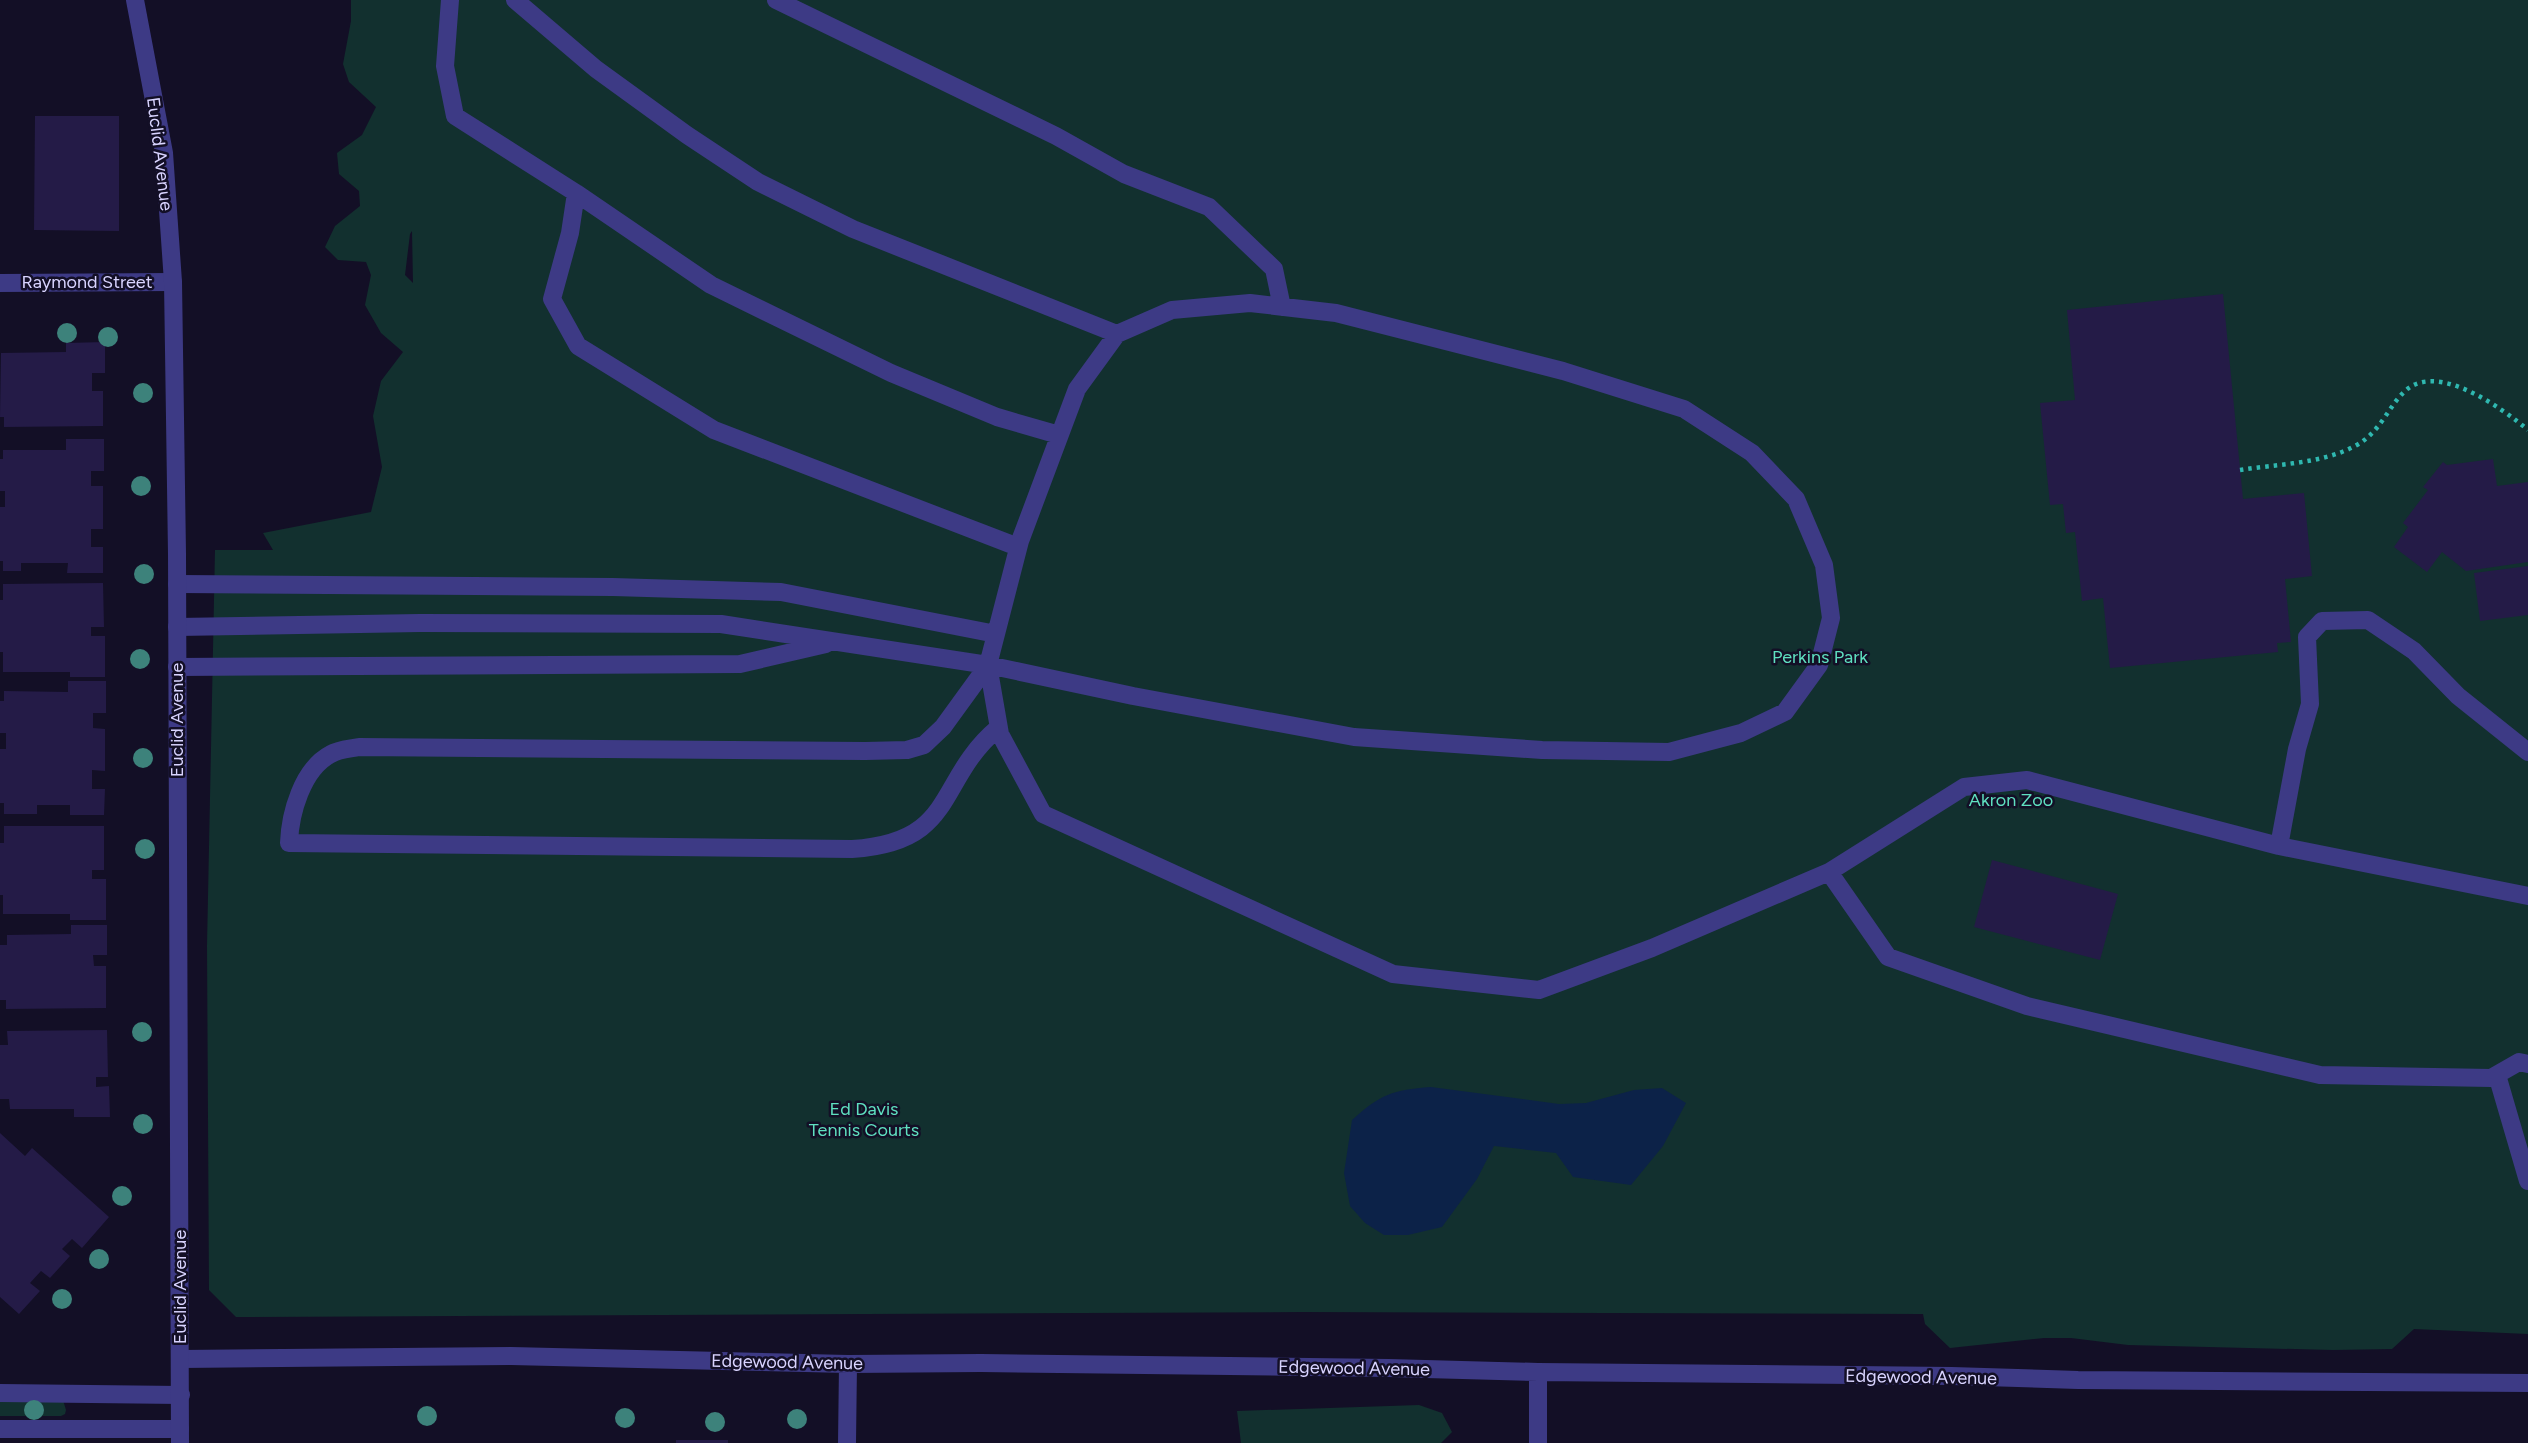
<svg xmlns="http://www.w3.org/2000/svg" width="2528" height="1443" font-family="Figtree,sans-serif">
<style>
.green{fill:#12302f;fill-rule:evenodd}
.water{fill:#0c2248}
.building{fill:#241b47}
.lines{fill:none;stroke-linecap:round;stroke-linejoin:round}
.path{stroke:#2fb8b0;stroke-width:4.5;stroke-dasharray:3.5 5;stroke-linecap:butt}
.service{stroke:#3d3a85;stroke-width:18}
.minor{stroke:#3d3a85;stroke-width:18}
.tertiary{stroke:#3d3a85;stroke-width:18}
.tree{fill:#3d827b}
.labels{text-anchor:middle;dominant-baseline:central;stroke-width:5;stroke-linejoin:round;paint-order:stroke}
.street-label{font-size:18px;fill:#d9d4ff;stroke:#130f26}
.park-label{font-size:18px;fill:#5fe0c0;stroke:#130f26}
</style>
<rect width="100%" height="100%" fill="#130f26"/>
<!-- green -->
<path class="green" d="M351,0H2528V1334L2414,1329L2392,1349L2333,1350L2128,1345L2071,1338H2044L1950,1348L1925,1324L1923,1314L1302,1312L236,1317L209,1290L207,946L215,550H273L263,533L371,512L382,467L373,416L381,381L403,352L381,333L365,305L371,275L366,262L338,260L325,247L335,226L360,206L359,191L339,174L337,153L362,135L376,107L349,82L343,64L351,21ZM412,231L413,283L405,275L410,234Z
M0,1400H63L66,1410L65,1414L61,1416H0Z
M1419,1405L1442,1413L1452,1432L1441,1443H1241L1237,1411Z"/>
<!-- water -->
<path class="water" d="M1431,1087L1559,1104L1586,1103L1634,1090L1662,1088L1686,1103L1663,1146L1631,1185L1573,1177L1556,1153L1494,1146L1477,1179L1442,1227L1408,1235H1384L1365,1223L1350,1206L1344,1173L1352,1120C1381,1094 1392,1090 1431,1087Z"/>
<!-- building -->
<path class="building" d="M35,116H119V231L34,230Z
M2223,294L2243,499L2304,493L2312,576L2285,579L2291,642L2277,643L2278,652L2110,668L2103,598L2082,601L2075,532L2066,533L2063,504L2050,505L2040,403L2075,400L2067,310Z
M105,342V373H92V391H103V426L4,427V417H0L1,353L66,352V343Z
M66,439H104V471H91V486H103V529H91V547H103V573H67L68,563H21V571H3V561H0V507H5V491H0V459H3V450H66Z
M2493,459L2497,486L2528,482V562L2466,571L2442,552L2427,572L2394,547L2408,527L2403,523L2428,490L2423,487L2443,462L2447,465Z
M2528,566V615L2480,621L2474,573Z
M103,583L104,627H91V636H105V677H70V672H3V652H0V600H3V584Z
M68,681H106V713H93V728L105,729V771L92,770V789H105L104,815H70V805H37V814H4V803H0V749H6V733H0V701H4V691L68,692Z
M4,826H104V870H92V879H106V920H70V914H3V895H0V843H4Z
M1992,860L2118,894L2100,960L1974,927Z
M71,925H107V955H93L94,966H106V1008L6,1009V1000H0V945H7V935L71,934Z
M107,1030L108,1077H96V1087L109,1086L110,1117H74V1109H10L9,1099H0V1045H8L7,1031Z
M0,1133L25,1156L32,1148L109,1217L82,1248L72,1239L62,1249L70,1256L50,1278L41,1271L30,1283L40,1291L19,1314L0,1297Z
M676,1440H728V1443H676Z"/>
<g class="lines">
<!-- path -->
<path class="path" d="M2240,470C2277,464 2321,464 2355,446C2380,433 2388,407 2405,391C2437,361 2502,408 2528,430"/>
<!-- service -->
<path class="service" d="M450,0L445,66L455,116L576,193L570,233L552,299L578,346L714,430L1018,547
M515,0L596,69L687,135L758,182L853,229L1117,334
M776,0L1056,136L1124,174L1209,207L1274,269L1282,307
M576,193L711,285L891,373L997,417L1059,435
M177,584L613,587L781,592L996,634
M177,627L420,623L721,624L988,665L1133,696L1354,737L1542,750L1669,752L1741,733L1785,712L1819,665L1831,618L1824,565L1796,499L1752,453L1684,409L1563,371L1336,313L1250,303L1172,310L1117,334L1077,389L1020,541L988,665L943,727L924,745L907,750L865,751L359,747C349,749 339,749 331,754C302,769 290,814 289,843L852,849C958,842 935,781 998,728
M988,665L1000,734L1043,814L1393,974L1539,990L1652,948L1829,872L1964,787L2027,780L2279,846L2528,896
M177,667L740,664L826,644
M2279,846L2297,749L2310,704L2307,637L2322,621L2368,620L2414,651L2458,696L2528,752
M1829,872L1888,957L2027,1006L2320,1075L2491,1078L2519,1062L2528,1064
M2497,1075L2528,1181"/>
<!-- minor -->
<path class="minor" d="M0,283L173,282
M181,1359L511,1356L848,1364L981,1363L1389,1368L1538,1372L1952,1376L2078,1380L2528,1383
M0,1393L181,1395
M0,1429H180
M847,1443L848,1364
M1538,1443V1372"/>
<!-- tertiary -->
<path class="tertiary" d="M135,0L164,153L173,282L177,554L180,1443"/>
</g>
<!-- trees -->
<g class="tree">
<circle cx="67" cy="333" r="10"/>
<circle cx="108" cy="337" r="10"/>
<circle cx="143" cy="393" r="10"/>
<circle cx="141" cy="486" r="10"/>
<circle cx="144" cy="574" r="10"/>
<circle cx="140" cy="659" r="10"/>
<circle cx="143" cy="758" r="10"/>
<circle cx="145" cy="849" r="10"/>
<circle cx="142" cy="1032" r="10"/>
<circle cx="143" cy="1124" r="10"/>
<circle cx="122" cy="1196" r="10"/>
<circle cx="99" cy="1259" r="10"/>
<circle cx="62" cy="1299" r="10"/>
<circle cx="34" cy="1410" r="10"/>
<circle cx="427" cy="1416" r="10"/>
<circle cx="625" cy="1418" r="10"/>
<circle cx="797" cy="1419" r="10"/>
<circle cx="715" cy="1422" r="10"/>
</g>
<g class="labels">
<!-- street labels -->
<g class="street-label">
<text transform="translate(160 154) rotate(83)">Euclid Avenue</text>
<text x="87" y="282">Raymond Street</text>
<text transform="translate(177 720) rotate(-90)">Euclid Avenue</text>
<text transform="translate(180 1287) rotate(-90)">Euclid Avenue</text>
<text transform="translate(787 1362) rotate(1)">Edgewood Avenue</text>
<text transform="translate(1354 1368) rotate(1)">Edgewood Avenue</text>
<text transform="translate(1921 1377) rotate(1)">Edgewood Avenue</text>
</g>
<!-- park labels -->
<g class="park-label">
<text x="1820" y="657">Perkins Park</text>
<text x="2011" y="800">Akron Zoo</text>
<text x="864" y="1109">Ed Davis<tspan x="864" dy="21">Tennis Courts</tspan></text>
</g>
</g>
</svg>
